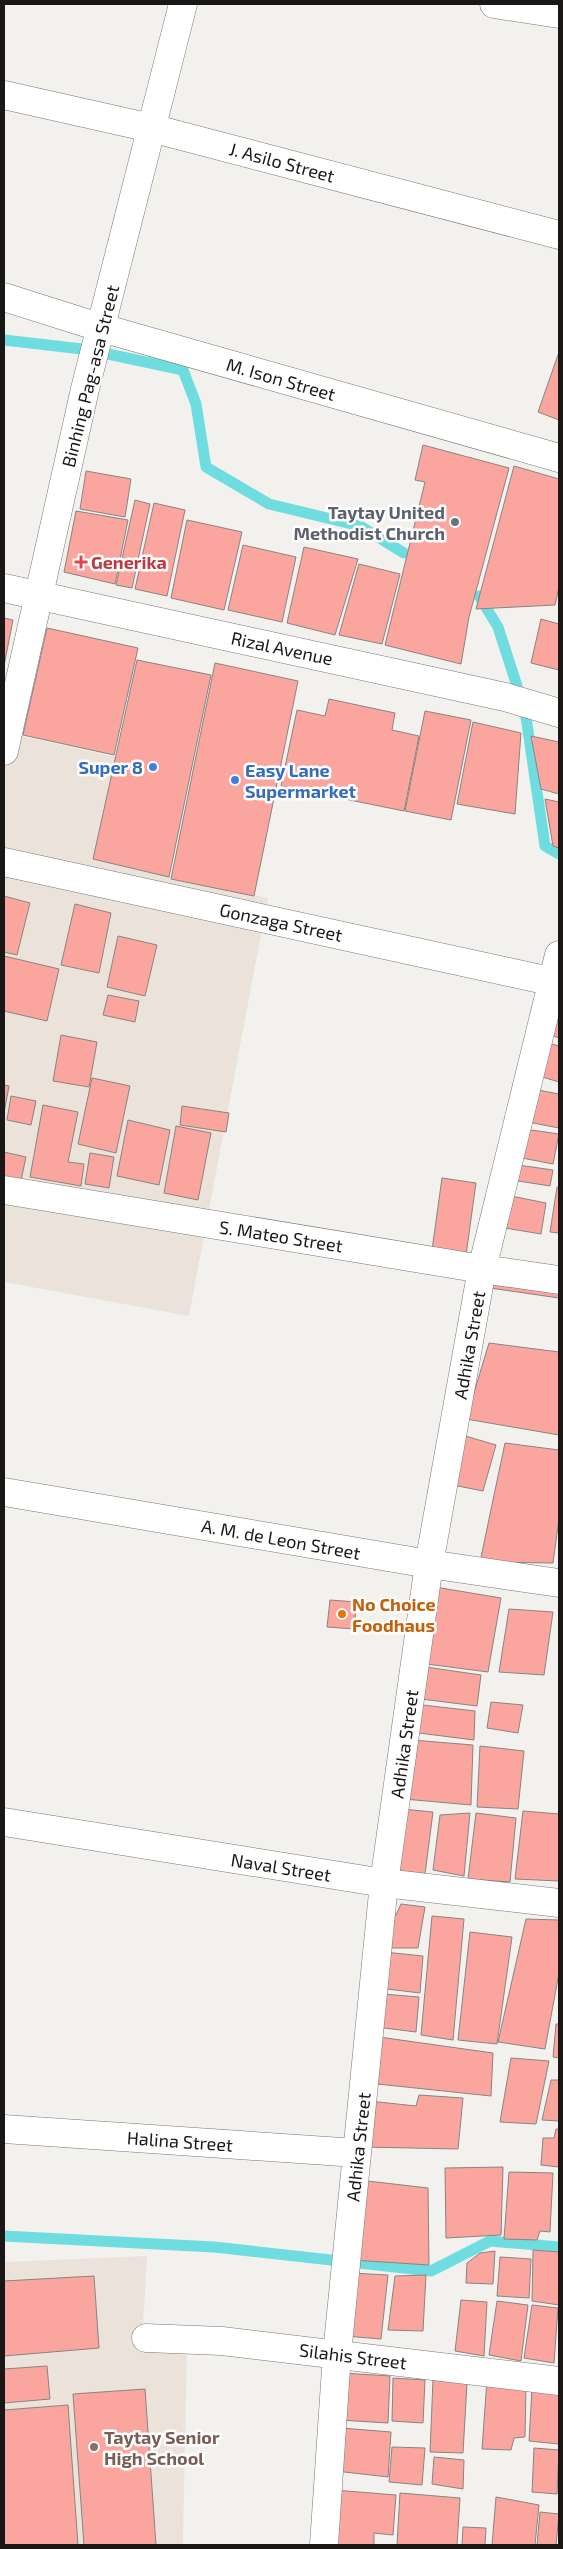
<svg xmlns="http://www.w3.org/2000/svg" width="563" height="2549" font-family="'Exo 2',sans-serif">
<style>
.built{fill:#ebe3da}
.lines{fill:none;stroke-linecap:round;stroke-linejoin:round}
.stream{stroke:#6fdddf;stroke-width:11}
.building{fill:#faa69f;stroke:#888483}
.street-casing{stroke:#797775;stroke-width:29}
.secondary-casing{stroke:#797775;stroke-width:29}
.street{stroke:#fff;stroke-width:28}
.secondary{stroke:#fff;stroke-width:28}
.worship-dot{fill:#6b7280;stroke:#fff;stroke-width:2}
.health-dot{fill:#e0444e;stroke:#fff;stroke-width:2}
.shop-dot{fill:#3f7fe0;stroke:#fff;stroke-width:2}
.food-dot{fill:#e8710a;stroke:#fff;stroke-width:2}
.education-dot{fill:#8d6e63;stroke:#fff;stroke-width:2}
.labels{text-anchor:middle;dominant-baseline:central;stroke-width:5;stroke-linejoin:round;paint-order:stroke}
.street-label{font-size:18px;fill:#191817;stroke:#fff}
.worship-label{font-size:18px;font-weight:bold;fill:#5b616d;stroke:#fff;text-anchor:end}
.health-label{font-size:18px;font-weight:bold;fill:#be3a42;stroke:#fff;text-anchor:start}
.shop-label{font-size:18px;font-weight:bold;fill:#366cbe;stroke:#fff;text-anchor:end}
.food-label{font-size:18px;font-weight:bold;fill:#c56008;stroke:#fff;text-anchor:start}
.education-label{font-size:18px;font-weight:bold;fill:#785e54;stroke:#fff;text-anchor:start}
</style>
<rect width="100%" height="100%" fill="#f3f1ee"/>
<!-- built -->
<path class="built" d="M4,732L116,757L93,859L268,898L189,1316L4,1282Z
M147,2256L142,2344L187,2349L183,2545H4V2262Z"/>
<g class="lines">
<!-- stream -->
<path class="stream" d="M4,340L82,349
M108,354L183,370L196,404L206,467L269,504L360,526L404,553
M479,596L498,627L517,686
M526,717L545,846L559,854
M4,2236L214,2247L431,2271L490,2241L559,2247"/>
</g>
<!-- building -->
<path class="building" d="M559,352V420L538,412Z
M423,445L509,468L469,617L461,664L385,645L425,482L415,480Z
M514,466L559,479V587L555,605L476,609Z
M86,471L131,479L125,517L80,509Z
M135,500L150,504L132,588L116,585Z
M154,503L185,510L167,596L135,589Z
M76,511L128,520L115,584L64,572Z
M187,520L242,532L224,610L171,598Z
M243,545L296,557L282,622L228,610Z
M304,547L358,559L335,635L287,623Z
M359,564L400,574L382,644L339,635Z
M4,618L13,620L4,666Z
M541,619L559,624V670L531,663Z
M47,628L138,648L114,755L23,735Z
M137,660L211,675L169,877L93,859Z
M215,663L298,681L254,896L171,879Z
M329,699L395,713L392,730L419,736L404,811L281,786L297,710L325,716Z
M425,711L471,720L451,820L405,811Z
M473,722L521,733L515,814L457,804Z
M531,736L559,742V794L541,789Z
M545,799L559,802V848L553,846Z
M4,896L30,903L17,955L4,952Z
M75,904L111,913L99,973L61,965Z
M118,936L157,945L145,996L107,987Z
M4,956L59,969L47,1021L4,1011Z
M108,995L139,1001L135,1022L103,1015Z
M555,1014L559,1015V1038L549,1034Z
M61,1035L97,1042L89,1087L53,1081Z
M548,1043L559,1046V1082L539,1076Z
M92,1078L130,1086L116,1153L78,1144Z
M4,1085L9,1086L4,1113Z
M538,1090L559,1094V1128L528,1122Z
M11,1096L36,1101L31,1125L7,1120Z
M43,1105L78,1112L68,1162L84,1164L81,1186L30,1177Z
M182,1106L229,1113L226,1132L180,1125Z
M128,1120L170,1130L159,1185L117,1176Z
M176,1126L211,1133L198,1200L164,1193Z
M524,1129L559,1134L553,1164L517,1157Z
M4,1152L26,1157L20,1185L4,1181Z
M90,1153L114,1157L109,1188L85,1184Z
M518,1165L553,1170L550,1186L512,1180Z
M442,1178L476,1183L466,1255L432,1250Z
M557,1187L559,1188V1233L550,1232Z
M511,1196L546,1203L541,1234L505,1228Z
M490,1276L559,1285V1298L490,1288Z
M489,1343L559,1352V1435L466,1419Z
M462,1435L496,1445L483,1491L453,1485Z
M505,1443L559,1450V1519L553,1563L480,1562Z
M435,1587L501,1598L488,1672L419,1663Z
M330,1600L357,1602L354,1629L327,1627Z
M509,1609L553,1612L544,1675L499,1672Z
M419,1666L481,1675L477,1706L413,1698Z
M491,1702L523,1705L518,1733L487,1728Z
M414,1704L475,1711L474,1740L411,1732Z
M412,1740L473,1745L471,1805L404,1799Z
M480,1746L524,1751L518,1809L477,1807Z
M402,1809L433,1812L425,1874L392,1870Z
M523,1811L559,1814V1881L515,1879Z
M470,1813L464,1876L433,1870L440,1815Z
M476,1813L516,1818L510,1882L468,1879Z
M401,1904L425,1907L418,1948H383L387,1913L396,1915Z
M432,1916L464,1919L453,2040L421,2035Z
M526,1919L559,1920V1973L545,2049L498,2042Z
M470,1932L512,1937L497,2044L458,2040Z
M384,1952L423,1956L420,1993L379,1988Z
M383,1994L419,1997L416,2032L376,2027Z
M556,2024H559V2058L553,2057Z
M372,2036L493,2053L491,2096L368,2083Z
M511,2058L549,2061L536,2124L500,2122Z
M551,2080H559V2121L542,2120Z
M419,2095L463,2098L458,2149L363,2147L369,2101L416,2106Z
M556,2129H559V2167L541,2165L543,2138H554Z
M503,2167L501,2235L446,2238L445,2168Z
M509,2172L553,2173L550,2232L540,2231L537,2240L504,2239Z
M359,2180L428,2188L429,2265L352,2260Z
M533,2250L559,2252V2305L532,2301Z
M495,2251L493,2284L466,2283L467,2263L480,2253Z
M500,2257L531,2259L529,2298L497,2296Z
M351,2273L388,2275L381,2339L345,2336Z
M426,2275L423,2331L388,2330L395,2276Z
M94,2276L99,2348L4,2356V2281Z
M461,2300L487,2302L484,2356L455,2351Z
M497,2301L528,2305L521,2361L489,2355Z
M532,2305L558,2308L554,2363L524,2358Z
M47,2366L50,2399L4,2403V2369Z
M342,2373L390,2376L388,2423L339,2420Z
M393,2378L425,2380L423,2423L392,2421Z
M433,2380L467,2383L463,2453L430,2452Z
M487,2380L526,2387L525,2437L514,2438L511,2450L482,2449Z
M145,2389L156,2545H84L73,2394Z
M532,2389L559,2393V2444L529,2441Z
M68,2405L78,2545H4V2410Z
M341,2428L391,2432L388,2477L336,2471Z
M392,2447L425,2448L422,2485L389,2482Z
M534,2448L559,2450L557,2494L532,2492Z
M434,2457L464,2460L463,2489L432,2484Z
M334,2490L396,2495L393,2535L374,2533V2545H331Z
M400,2493L460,2498L457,2545H397Z
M496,2497L539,2505L535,2545H492Z
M540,2512L559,2514L556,2545H537Z
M463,2527L486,2528L485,2545H462Z"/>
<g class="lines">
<defs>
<path id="street" d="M494,4L559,14
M4,95L151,128L559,235
M4,297L102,328L559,458
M4,751L85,389L183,4
M4,862L559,983
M4,1190L482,1269L559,1280
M4,2129L357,2153
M146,2338L222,2341L559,2381
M324,2545L337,2354L384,1883L429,1564L482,1269L559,955"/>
<path id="secondary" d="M4,588L505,697L559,713
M4,1492L429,1564L559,1583
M4,1822L384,1883L559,1903"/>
</defs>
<!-- street casing -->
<use href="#street" class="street-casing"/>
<!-- secondary casing -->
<use href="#secondary" class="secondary-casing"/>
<!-- street -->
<use href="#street" class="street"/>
<!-- secondary -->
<use href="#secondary" class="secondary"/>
</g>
<!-- markers -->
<circle class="worship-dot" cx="455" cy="522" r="5"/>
<path class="health-dot" d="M78.5 554.5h5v5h5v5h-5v5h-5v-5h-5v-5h5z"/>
<g class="shop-dot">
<circle cx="153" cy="767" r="5"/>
<circle cx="235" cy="780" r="5"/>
</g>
<circle class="food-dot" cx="342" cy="1614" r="5"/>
<circle class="education-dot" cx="94" cy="2447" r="5"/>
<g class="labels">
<!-- street labels -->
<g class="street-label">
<text transform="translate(282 162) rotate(15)">J. Asilo Street</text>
<text transform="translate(90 376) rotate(-76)">Binhing Pag-asa Street</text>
<text transform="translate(281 379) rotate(16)">M. Ison Street</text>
<text transform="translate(282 648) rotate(12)">Rizal Avenue</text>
<text transform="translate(281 922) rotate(12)">Gonzaga Street</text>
<text transform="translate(281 1236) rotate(9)">S. Mateo Street</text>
<text transform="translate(469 1345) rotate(-80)">Adhika Street</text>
<text transform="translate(281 1539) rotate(10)">A. M. de Leon Street</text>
<text transform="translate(404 1744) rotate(-82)">Adhika Street</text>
<text transform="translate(281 1867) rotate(9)">Naval Street</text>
<text transform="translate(180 2141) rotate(4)">Halina Street</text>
<text transform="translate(358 2147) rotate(-84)">Adhika Street</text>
<text transform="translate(353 2356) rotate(7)">Silahis Street</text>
</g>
<!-- worship labels -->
<g class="worship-label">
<text x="445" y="512">Taytay United<tspan x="445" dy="21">Methodist Church</tspan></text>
</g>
<!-- health labels -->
<g class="health-label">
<text x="91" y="562">Generika</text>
</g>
<!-- shop labels -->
<g class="shop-label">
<text x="143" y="767">Super 8</text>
<text x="245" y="770" text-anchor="start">Easy Lane<tspan x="245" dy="21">Supermarket</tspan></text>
</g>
<!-- food labels -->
<g class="food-label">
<text x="352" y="1604">No Choice<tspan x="352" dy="21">Foodhaus</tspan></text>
</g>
<!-- education labels -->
<g class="education-label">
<text x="104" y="2437">Taytay Senior<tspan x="104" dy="21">High School</tspan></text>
</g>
</g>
<!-- border -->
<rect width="563" height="2549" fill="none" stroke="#191817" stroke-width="10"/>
</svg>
